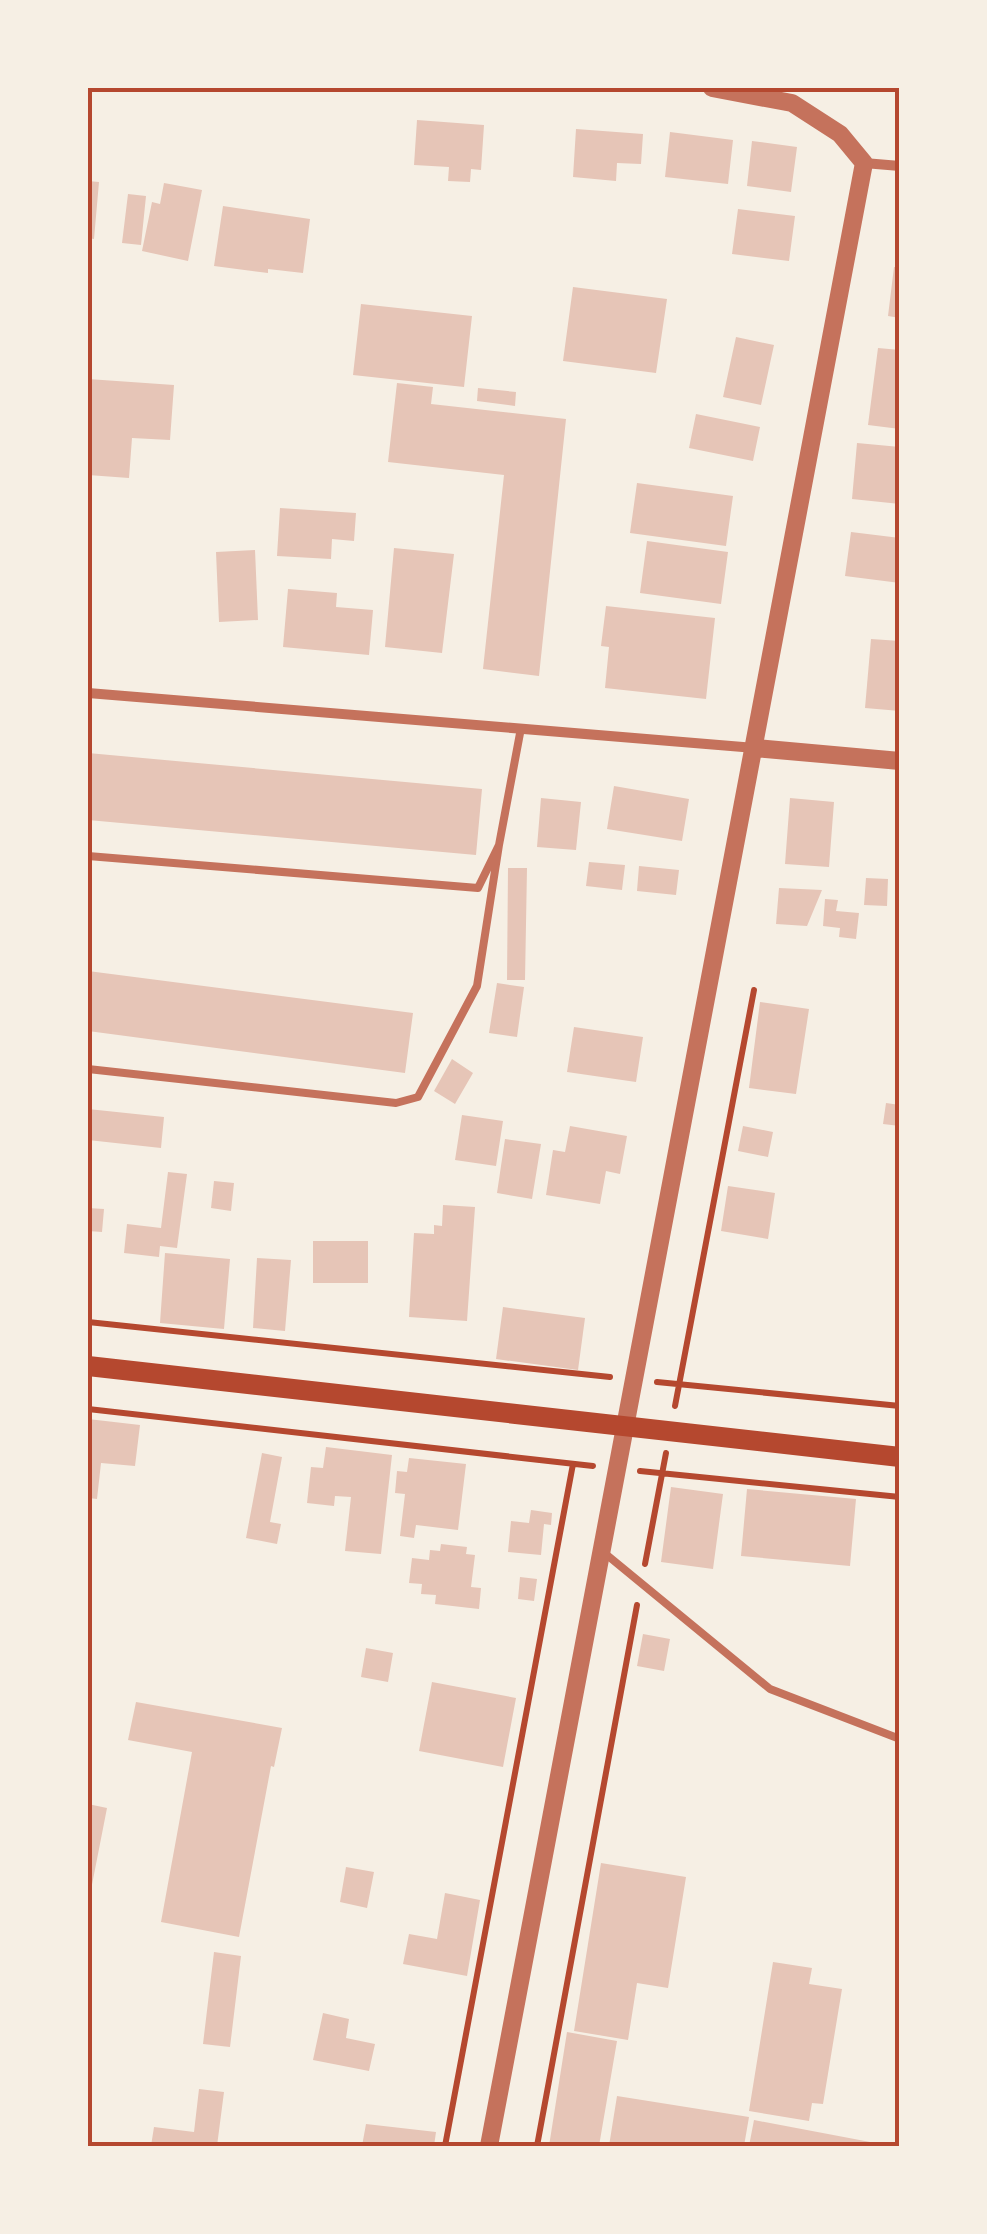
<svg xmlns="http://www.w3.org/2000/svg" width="987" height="2234" font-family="Commissioner,sans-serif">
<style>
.building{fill:#e6c5b7}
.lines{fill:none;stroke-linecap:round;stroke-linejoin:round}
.path{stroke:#b5482f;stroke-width:6}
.service{stroke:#c5725c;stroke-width:8}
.minor{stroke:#c5725c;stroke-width:10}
.tertiary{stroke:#c5725c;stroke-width:18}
.secondary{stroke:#b5482f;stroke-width:20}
.neatline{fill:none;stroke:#b5482f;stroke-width:4}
</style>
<rect width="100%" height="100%" fill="#f6efe4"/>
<!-- building -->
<path class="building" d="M417,120L484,125L481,170L471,169L470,182L448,181L449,167L414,165Z
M576,129L643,134L641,164L617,163L616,181L573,177Z
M670,132L733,140L728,184L665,177Z
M752,141L797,147L791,192L747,186Z
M88,181L99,182L94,239L88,238Z
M164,183L202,190L188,261L142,251L152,202L160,204Z
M128,194L146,196L141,245L122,243Z
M223,206L310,219L303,273L268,269V273L214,266Z
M738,209L795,216L789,261L732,254Z
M894,267L900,268V318L888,316Z
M573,287L667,299L656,373L563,361Z
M361,304L472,316L464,387L353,375Z
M736,337L774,345L761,405L723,397Z
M878,348L900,350V429L868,425Z
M88,379L174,385L170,440L132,438L129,478L88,475Z
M397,383L433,387L431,404L566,419L539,676L483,669L504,475L388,462Z
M478,388L516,392L515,406L477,401Z
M696,414L760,427L753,461L689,448Z
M857,443L900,447V504L852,499Z
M637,483L733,496L726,546L630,533Z
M280,508L356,513L354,541L332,539L331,559L277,556Z
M851,532L900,538V583L845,576Z
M647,541L728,552L721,604L640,593Z
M394,548L454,554L442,653L385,647Z
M255,550L258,620L219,622L216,552Z
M288,589L337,593L336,607L373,610L369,655L283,647Z
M606,606L715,618L706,699L605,688L609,647L601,646Z
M871,639L900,641V711L865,708Z
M88,753L482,789L476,855L88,820Z
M614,786L689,799L682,841L607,829Z
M541,798L581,802L576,850L537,847Z
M790,798L834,802L829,867L785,864Z
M589,862L625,865L622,890L586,886Z
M639,866L679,870L676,895L637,891Z
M508,868H527L525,980H507Z
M866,878L888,879L887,906L864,905Z
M779,888L822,890L807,926L776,924Z
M825,899L838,900L836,911L859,913L856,939L839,937L840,928L823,926Z
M88,971L413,1013L405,1073L88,1031Z
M497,983L524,987L517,1037L489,1033Z
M760,1002L809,1009L796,1094L749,1088Z
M574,1027L643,1037L636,1082L567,1072Z
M452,1059L473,1073L455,1104L434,1091Z
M886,1103L900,1105V1126L883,1124Z
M88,1109L164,1117L161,1148L88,1140Z
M462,1115L503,1121L496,1166L455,1160Z
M570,1126L627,1136L620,1174L606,1171L600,1204L546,1195L553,1150L565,1152Z
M743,1126L773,1132L768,1157L738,1151Z
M505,1139L541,1144L532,1199L497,1193Z
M168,1172L187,1174L177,1248L160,1246L159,1257L124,1253L127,1224L161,1228Z
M214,1181L234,1183L231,1211L211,1208Z
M728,1186L775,1193L768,1239L721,1231Z
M443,1205L475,1207L467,1321L409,1317L414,1233L434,1234V1225L442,1226Z
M88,1208L104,1209L102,1232L88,1231Z
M313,1241H368V1283H313Z
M165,1253L230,1259L224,1329L160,1323Z
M257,1258L291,1260L285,1331L253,1328Z
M503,1307L585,1318L578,1370L496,1359Z
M88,1419L140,1425L135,1466L101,1463L97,1499L88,1498Z
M326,1447L392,1455L381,1554L345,1551L351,1497L335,1496L334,1506L307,1503L311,1467L323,1468Z
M262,1453L282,1457L270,1522L281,1524L277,1544L246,1538Z
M409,1458L466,1464L458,1530L416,1525L414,1538L400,1536L405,1494L395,1493L397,1471L407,1472Z
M671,1487L723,1494L713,1569L661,1562Z
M747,1489L856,1499L850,1566L741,1556Z
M531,1510L552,1513L551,1525L544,1524L541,1555L508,1552L511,1521L529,1523Z
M441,1544L467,1547L466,1554L475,1555L471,1587L481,1588L479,1609L435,1604L436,1595L421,1594L422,1584L409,1583L412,1558L429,1560L430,1550L440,1551Z
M520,1577L537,1579L534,1601L518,1599Z
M643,1634L670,1639L664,1671L637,1666Z
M366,1648L393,1653L388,1682L361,1677Z
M432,1682L516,1698L503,1767L419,1751Z
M136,1702L282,1728L274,1767L271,1766L239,1937L161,1922L192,1752L128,1740Z
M88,1804L107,1808L89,1900L88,1899Z
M601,1863L686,1877L668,1988L637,1983L628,2040L574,2031Z
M346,1867L374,1872L367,1908L340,1902Z
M445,1893L480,1900L467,1976L403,1964L409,1934L437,1939Z
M214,1952L241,1956L230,2047L203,2044Z
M773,1962L812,1968L809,1984L842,1989L823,2104L812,2103L809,2121L749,2111Z
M323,2013L349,2019L346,2038L375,2044L369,2071L313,2060Z
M567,2032L617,2041L599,2146H549Z
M199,2089L224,2092L217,2146H151L154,2127L194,2132Z
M617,2096L749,2117L744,2146H609Z
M754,2120L886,2145V2146H749Z
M366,2124L436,2132L434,2146H362Z"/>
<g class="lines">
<!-- path -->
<path class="path" d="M88,1322L610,1377
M657,1382L900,1406
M675,1406L754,990
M88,1409L593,1466
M640,1471L900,1497
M645,1564L666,1453
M445,2146L573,1464
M537,2146L637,1605"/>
<!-- service -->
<path class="service" d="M88,856L478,888L499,845L521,728
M88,1069L396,1103L418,1097L477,986L499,845
M602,1551L770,1689L900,1739"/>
<!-- minor -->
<path class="minor" d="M864,163L900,166
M88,693L755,748"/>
<!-- tertiary -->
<path class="tertiary" d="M755,748L900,761
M489,2146L864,163L840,134L792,103L712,88"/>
<!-- secondary -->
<path class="secondary" d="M88,1366L900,1457"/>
</g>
<!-- border -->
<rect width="987" height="2234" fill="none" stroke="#f6efe4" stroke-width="180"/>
<rect x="90" y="90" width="807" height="2054" class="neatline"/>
</svg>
